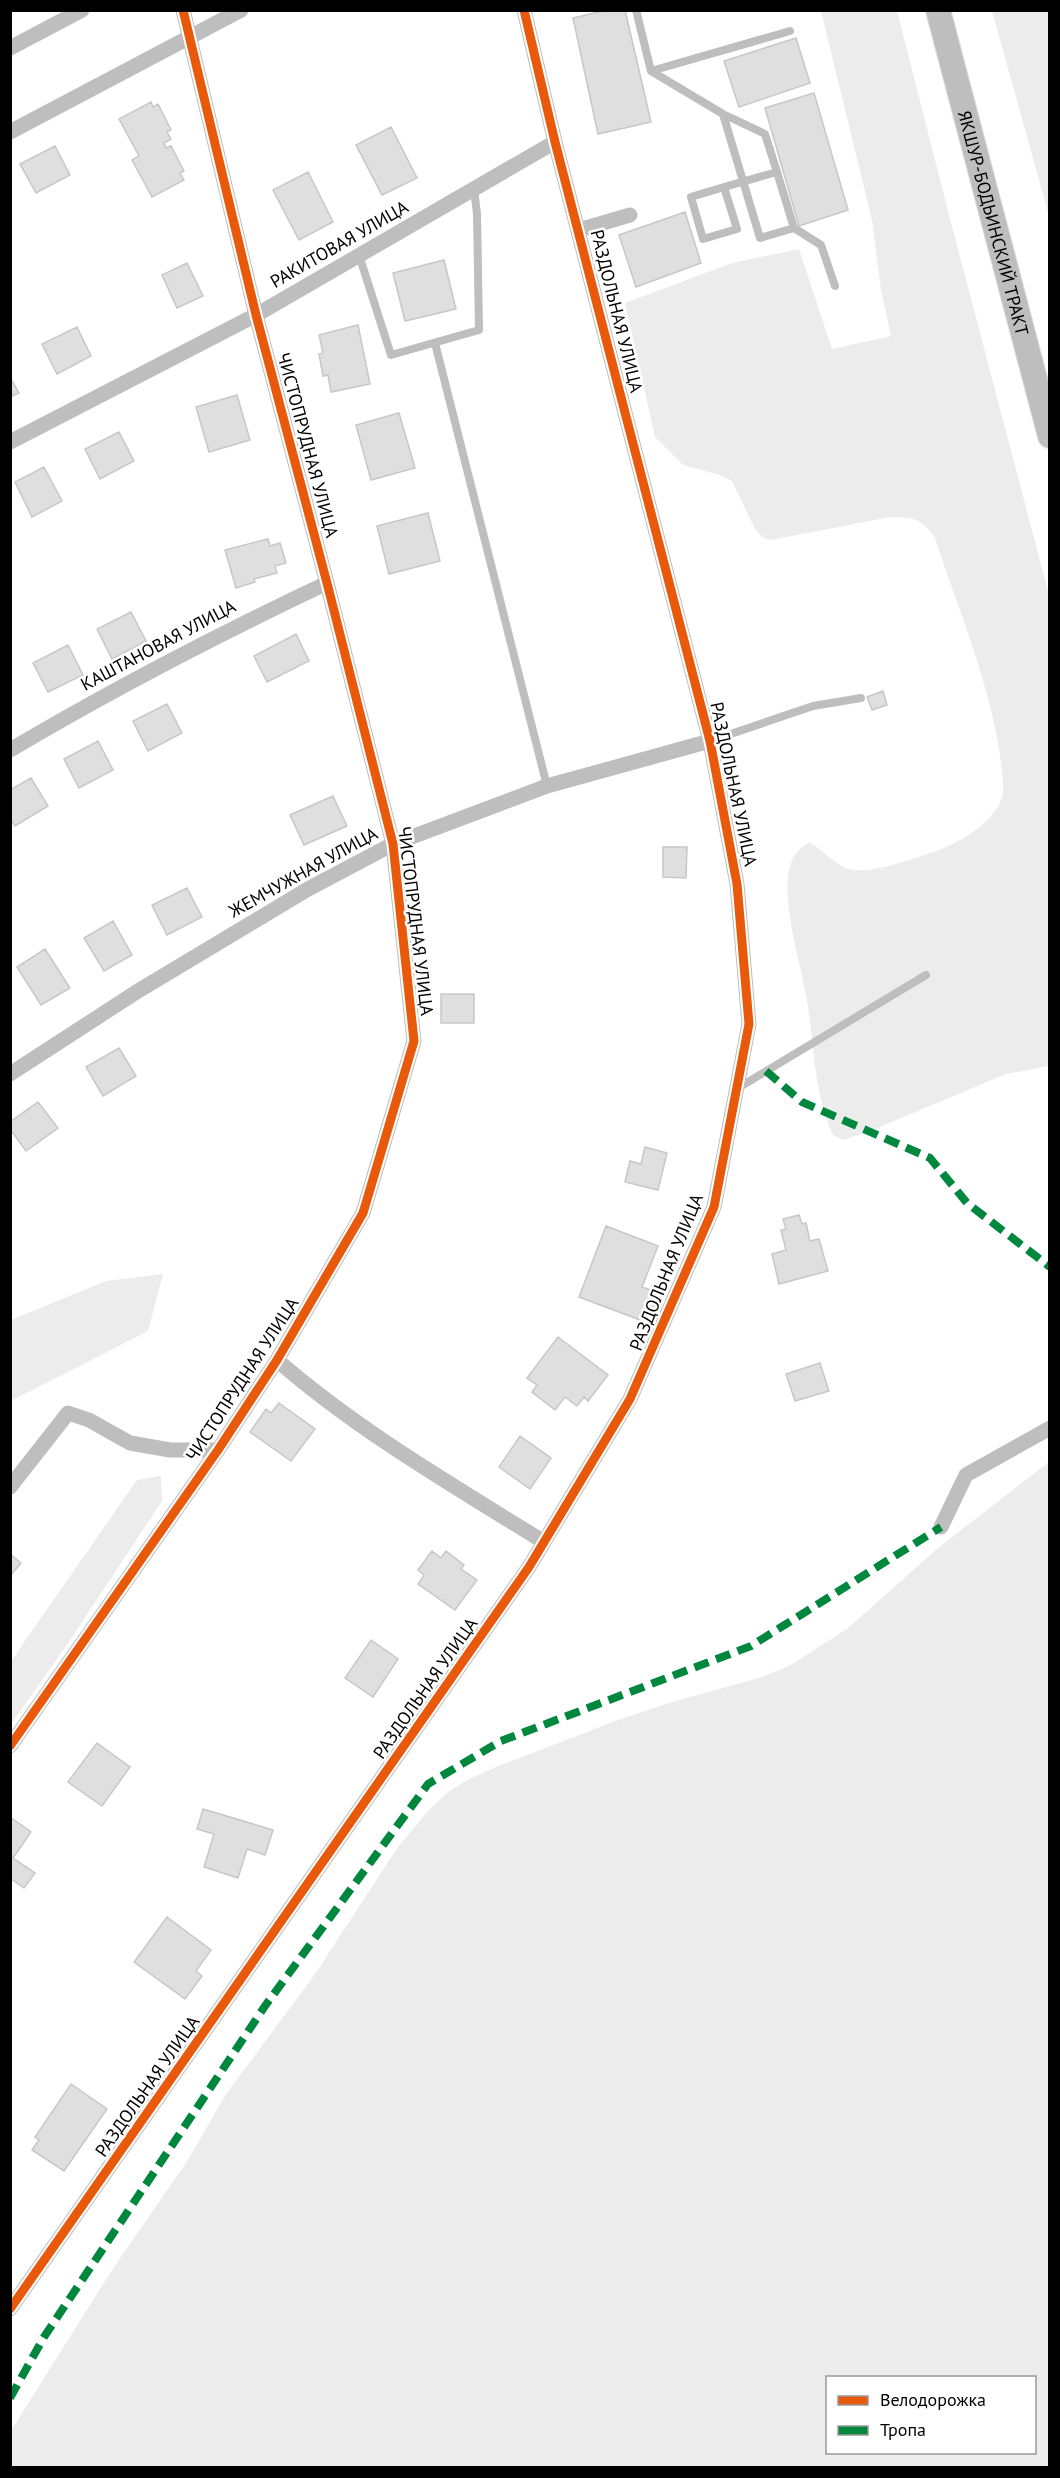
<svg xmlns="http://www.w3.org/2000/svg" width="1060" height="2478" font-family="'PT Sans',sans-serif">
<style>
.green{fill:#ececec;fill-rule:evenodd}
.building{fill:#dfdfdf;stroke:#c7c7c7;stroke-width:1.5}
.lines{fill:none;stroke-linecap:round;stroke-linejoin:round}
.primary-casing{stroke:#dbdbdb;stroke-width:26}
.lane{stroke:#bebebe;stroke-width:8}
.street{stroke:#bebebe;stroke-width:15}
.primary{stroke:#bebebe;stroke-width:24}
.quiet{stroke:#00873e;stroke-width:8;stroke-dasharray:15 8;stroke-linecap:butt}
.cycleway-casing{stroke:#fff;stroke-width:13}
.cycleway{stroke:#e8590c;stroke-width:9}
.labels{text-anchor:middle;dominant-baseline:central;stroke-width:5;stroke-linejoin:round;paint-order:stroke}
.street-label{font-size:18px;fill:#000;stroke:#fff}
</style>
<rect width="100%" height="100%" fill="#fff"/>
<!-- green -->
<path class="green" d="M821,11H897L949,215L1049,595V1066L1006,1074L870,1131L843,1140L833,1135C814,1094 814,1044 807,1000C801,964 779,897 791,863C794,854 801,846 810,843C822,849 831,861 843,867C864,878 915,858 936,851C958,844 994,822 1002,798C1005,787 1002,773 1001,762C991,685 959,612 935,538C920,517 915,518 890,517L771,540L763,538L755,529L732,481L720,475L683,465L655,437L625,303L732,263L799,249L832,349L891,336L881,290L872,220Z
M992,11H1049V216Z
M163,1274L148,1331L11,1401V1320L106,1281Z
M1049,1462V2467H11V2430L15,2424L114,2267L188,2160L226,2094L313,1977L398,1847L429,1810L448,1792L467,1780L496,1767L618,1720L672,1702L759,1678L789,1666L847,1629L938,1548ZM828,2378H1034V2452H828Z
M161,1476L162,1501L68,1643L11,1724V1661L137,1480Z"/>
<!-- building -->
<path class="building" d="M607,10H625L651,122L598,134L573,18Z
M796,38L810,83L739,107L724,61Z
M814,93L848,210L799,226L765,108Z
M151,102L153,107L158,104L171,130L167,132L171,139L164,143L166,148L171,146L184,171L180,173L184,180L152,197L132,160L139,156L119,119Z
M391,127L417,178L382,195L356,145Z
M55,146L70,175L36,193L20,164Z
M308,172L333,222L299,240L273,190Z
M685,212L701,263L636,287L619,235Z
M444,260L456,309L405,321L393,273Z
M187,263L203,296L177,308L162,275Z
M358,325L370,384L331,392L328,375L323,376L319,354L323,353L319,335Z
M77,327L91,356L57,374L42,344Z
M10,377L19,393L10,397Z
M237,395L250,440L209,452L196,407Z
M399,413L415,468L371,480L356,425Z
M119,432L134,461L100,479L85,449Z
M44,467L62,501L32,517L15,482Z
M428,513L440,561L389,574L377,526Z
M268,539L270,546L280,543L286,563L275,566L277,573L254,579L255,582L236,588L225,550Z
M131,612L146,641L112,659L97,629Z
M296,634L309,661L267,682L254,656Z
M68,645L83,675L48,692L33,663Z
M883,691L887,705L872,710L867,697Z
M167,704L182,733L148,751L133,721Z
M98,741L113,770L79,788L64,759Z
M31,778L48,806L15,826L10,819V790Z
M333,796L347,826L304,845L290,815Z
M663,847H687L686,878L663,877Z
M187,888L202,917L167,935L152,905Z
M113,921L132,955L104,971L84,938Z
M45,949L70,988L41,1005L17,967Z
M441,994H474V1023H441Z
M119,1048L136,1076L103,1096L86,1067Z
M38,1102L58,1128L26,1151L10,1129V1122Z
M645,1147L667,1153L658,1190L625,1182L630,1161L641,1164Z
M799,1215L802,1224L806,1223L810,1241L819,1239L828,1271L779,1284L772,1254L786,1250L781,1230L786,1229L783,1219Z
M606,1226L658,1246L642,1287L659,1293L648,1323L579,1297Z
M558,1337L608,1375L588,1401L584,1397L577,1406L565,1397L555,1410L532,1392L537,1385L527,1378Z
M820,1363L829,1391L795,1401L786,1374Z
M279,1403L315,1429L291,1461L250,1432L266,1409L271,1413Z
M520,1436L551,1458L530,1489L499,1467Z
M432,1551L441,1558L446,1551L464,1565L461,1569L477,1580L455,1610L418,1584L424,1575L418,1570Z
M10,1554L21,1563L10,1576Z
M371,1640L398,1659L373,1697L345,1678Z
M97,1743L130,1767L102,1806L68,1782Z
M203,1809L273,1830L265,1855L247,1849L238,1878L204,1867L214,1834L197,1829Z
M10,1817L31,1832L13,1858L35,1873L24,1888L10,1878Z
M167,1917L211,1950L196,1971L202,1976L185,1999L134,1962Z
M71,2084L107,2109L64,2171L32,2150L39,2140L35,2137Z"/>
<g class="lines">
<defs>
<g id="primary">
<path id="s1" d="M938,10L1050,436"/>
</g>
</defs>
<!-- primary casing -->
<use href="#primary" class="primary-casing"/>
<!-- lane -->
<path class="lane" d="M636,10L651,71L723,114L765,134L777,172C748,180 720,188 691,197L703,239L737,229L724,187
M651,71L790,31
M723,114L760,238L794,228
M777,172L794,228L821,245L835,286
M359,255L391,355L479,330L477,214L474,189
M435,343L547,786
M710,741L813,706L861,698
M738,1088L926,975"/>
<!-- street -->
<path class="street" d="M10,48L82,10
M10,132L241,10
M579,230L630,215
M10,442L256,315L555,142
M10,750C113,689 219,634 327,583
M10,1074L138,991L308,889L393,844L547,786L710,741
M277,1360C357,1430 454,1486 544,1542
M10,1487L68,1413L89,1420L130,1443L170,1450H218
M941,1527L966,1475L1050,1428
M10,1746L218,1450L277,1360L363,1213L414,1041L393,844L327,583L256,315L183,10
M10,2309L529,1567L630,1399L714,1207L749,1024L737,884L710,741L555,142L524,10"/>
<!-- primary -->
<use href="#primary" class="primary"/>
<!-- quiet -->
<path class="quiet" d="M766,1071L802,1102L930,1158L967,1203L1050,1267
M10,2398L44,2337L265,2006L428,1784L501,1741L751,1646L941,1527"/>
<defs>
<path id="cycleway" d="M10,1746L218,1450L277,1360L363,1213L414,1041L393,844L327,583L256,315L183,10
M10,2309L529,1567L630,1399L714,1207L749,1024L737,884L710,741L555,142L524,10"/>
</defs>
<!-- cycleway casing -->
<use href="#cycleway" class="cycleway-casing"/>
<!-- cycleway -->
<use href="#cycleway" class="cycleway"/>
</g>
<g class="labels">
<!-- street labels -->
<g class="street-label">
<text stroke="none"><textPath href="#s1" startOffset="220">ЯКШУР-БОДЬИНСКИЙ ТРАКТ</textPath></text>
<text transform="translate(339 244) rotate(-30)">РАКИТОВАЯ УЛИЦА</text>
<text transform="translate(617 311) rotate(76)">РАЗДОЛЬНАЯ УЛИЦА</text>
<text transform="translate(308 445) rotate(75)">ЧИСТОПРУДНАЯ УЛИЦА</text>
<text transform="translate(158 645) rotate(-28)">КАШТАНОВАЯ УЛИЦА</text>
<text transform="translate(734 784) rotate(78)">РАЗДОЛЬНАЯ УЛИЦА</text>
<text transform="translate(303 872) rotate(-29)">ЖЕМЧУЖНАЯ УЛИЦА</text>
<text transform="translate(416 921) rotate(83)">ЧИСТОПРУДНАЯ УЛИЦА</text>
<text transform="translate(666 1272) rotate(-68)">РАЗДОЛЬНАЯ УЛИЦА</text>
<text transform="translate(242 1379) rotate(-57)">ЧИСТОПРУДНАЯ УЛИЦА</text>
<text transform="translate(425 1688) rotate(-55)">РАЗДОЛЬНАЯ УЛИЦА</text>
<text transform="translate(147 2086) rotate(-55)">РАЗДОЛЬНАЯ УЛИЦА</text>
</g>
</g>
<!-- border -->
<rect width="1060" height="2478" fill="none" stroke="#000000" stroke-width="24"/>
<!-- legend -->
<rect x="826" y="2376" width="210" height="78" fill="#ffffff" stroke="#999999" stroke-width="1.5"/>
<rect x="838" y="2396" width="30" height="9" fill="#e8590c" stroke="#999999" stroke-width="1.5"/>
<text x="880" y="2406" font-size="18" fill="#000000">Велодорожка</text>
<rect x="838" y="2426" width="30" height="9" fill="#00873e" stroke="#999999" stroke-width="1.5"/>
<text x="880" y="2436" font-size="18" fill="#000000">Тропа</text>
</svg>
